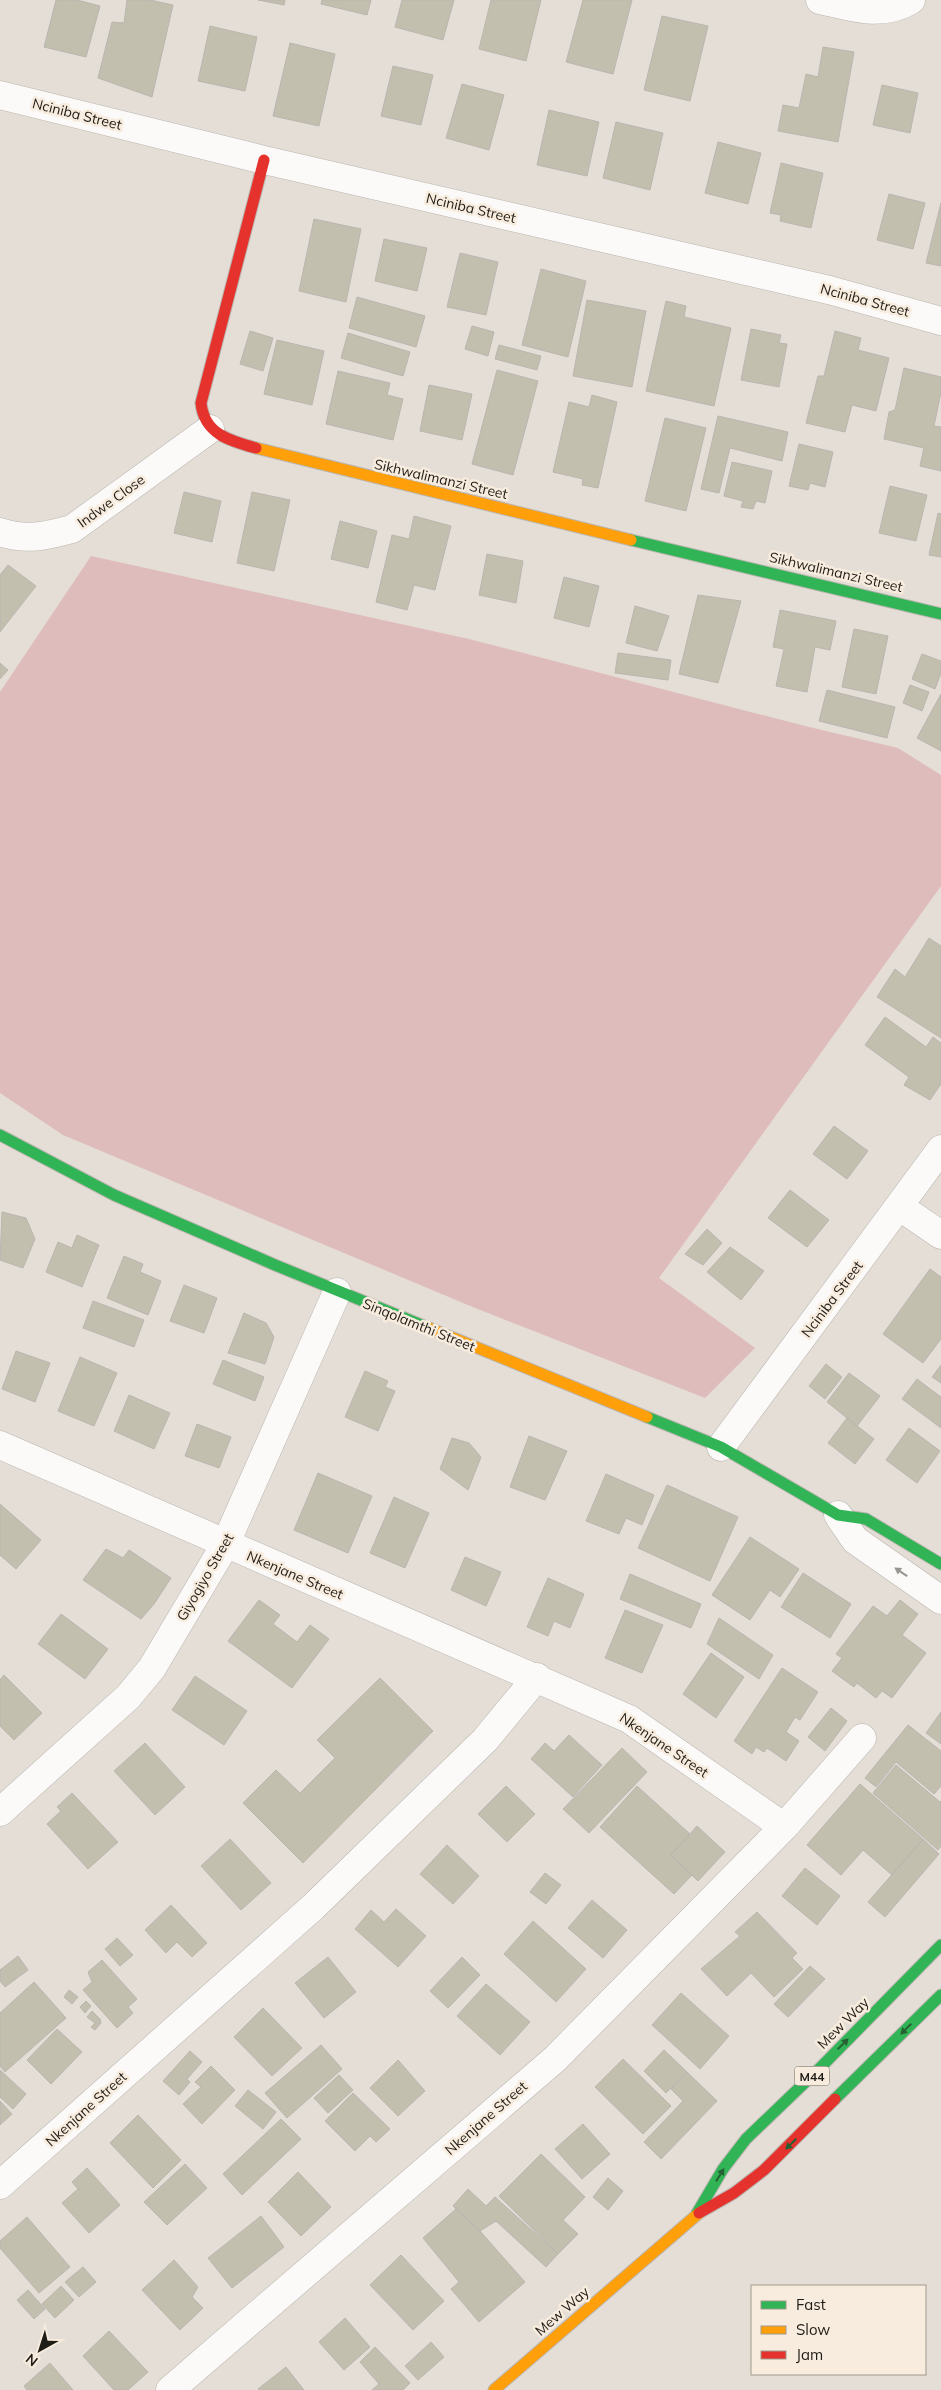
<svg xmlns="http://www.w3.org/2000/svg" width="941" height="2390" font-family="Mulish,sans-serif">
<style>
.green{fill:#dfbcbc}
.building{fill:#c2bfae;stroke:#b9b6b0}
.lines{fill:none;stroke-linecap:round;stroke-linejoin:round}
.street-casing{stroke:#bab5af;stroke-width:29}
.fast-casing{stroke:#bab5af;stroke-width:13}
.slow-casing{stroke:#bab5af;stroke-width:13}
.jam-casing{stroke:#bab5af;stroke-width:13}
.street{stroke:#fbfaf9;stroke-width:28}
.fast{stroke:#30b455;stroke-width:11}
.slow{stroke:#ff9f0a;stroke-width:11}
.jam{stroke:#e5322d;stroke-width:11}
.oneway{fill:#989693}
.oneway2{fill:#276032}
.labels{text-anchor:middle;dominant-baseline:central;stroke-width:5;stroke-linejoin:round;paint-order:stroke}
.shield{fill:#f7ecdd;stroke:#605a52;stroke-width:1}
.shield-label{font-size:12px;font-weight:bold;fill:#201c16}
.street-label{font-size:14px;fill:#201c16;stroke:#f7ecdd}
</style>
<rect width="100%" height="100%" fill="#e4ded6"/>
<!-- green -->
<path class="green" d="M91,556L469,639L805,726L898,748L941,775V886L659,1278L755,1348L705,1398L475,1308L63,1135L0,1093V692Z"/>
<!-- building -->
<path class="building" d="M56,0H77L100,6L86,57L44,47Z
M127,0H150L173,5L152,97L98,78L112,22L124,23Z
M258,0H285L284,5Z
M322,0H371L367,15L321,4Z
M402,0H454L443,40L395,27Z
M491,0H541L526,61L479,49Z
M583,0H632L613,74L566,62Z
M662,16L708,26L690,101L644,90Z
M210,26L257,37L245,91L198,81Z
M290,43L335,54L319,126L273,116Z
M823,47L854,52L838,142L778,131L783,105L799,108L806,74L818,77Z
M393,66L433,75L421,125L381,116Z
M462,84L504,95L489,150L446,138Z
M882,85L918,93L910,133L873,125Z
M549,110L599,122L587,176L537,165Z
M616,122L663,133L650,190L603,178Z
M718,142L761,153L748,204L705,193Z
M781,163L823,173L811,228L780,221L781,215L770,213Z
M889,194L925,203L913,249L877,240Z
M941,203V266L926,263Z
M314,219L361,229L346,302L299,291Z
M384,239L427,248L417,291L375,281Z
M460,253L498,262L486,315L447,307Z
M541,269L586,281L568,357L522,345Z
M357,297L425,316L416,347L349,328Z
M587,300L646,311L632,387L573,376Z
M666,301L686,306L684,317L731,328L714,406L646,391Z
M472,326L494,332L488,356L465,349Z
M751,329L781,335L779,343L787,344L779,387L741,380Z
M250,331L273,338L263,371L240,364Z
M835,331L861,338L858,350L889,358L876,411L852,405L845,432L806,423L818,376H824Z
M348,333L410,352L403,376L341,358Z
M277,340L324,351L312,405L264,394Z
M499,345L541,356L537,370L495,359Z
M904,368L941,377V392L934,426L941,427V471L920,466L924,448L884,439L889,412L895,410Z
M497,370L538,381L513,475L472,464Z
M338,371L390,383L387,395L403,399L393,440L326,424Z
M429,385L472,394L462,440L420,431Z
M592,395L617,402L598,488L582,485L583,479L553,472L569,402L589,407Z
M718,416L788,432L782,461L730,448L719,493L701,489Z
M665,418L706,428L686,511L645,501Z
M799,444L833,452L825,487L810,483L808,490L789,486Z
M732,462L772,471L765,503L756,501L753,509L741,507L743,501L724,496Z
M890,486L927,495L916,541L879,533Z
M184,492L221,501L212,542L174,533Z
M252,492L290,500L274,571L237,563Z
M938,513L941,514V557L929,555Z
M414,516L451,526L435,590L414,585L407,610L376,602L392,535L409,539Z
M340,521L377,531L368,568L331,559Z
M487,554L523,561L516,603L479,595Z
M8,565L36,586L0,632V575Z
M564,577L599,586L589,627L554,618Z
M698,595L741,601L718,683L679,674Z
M635,606L669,616L657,651L626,643Z
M780,610L836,621L830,650L815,647L807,692L776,686L784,649L773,647Z
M854,629L888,636L876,694L842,687Z
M618,653L671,660L668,680L615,673Z
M922,654L941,661V673L935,689L912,679Z
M0,663L8,670L0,679Z
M910,685L929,692L922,711L903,703Z
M827,690L895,707L887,738L819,721Z
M941,694V751L917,738Z
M929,938L941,946V1038L877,997L895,969L905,977Z
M885,1017L926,1047L933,1037L941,1043V1084L930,1100L904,1085L909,1077L865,1045Z
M834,1126L868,1151L847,1179L813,1154Z
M790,1190L829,1220L807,1247L768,1218Z
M2,1212L26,1218L35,1239L23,1268L0,1260Z
M707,1229L722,1243L703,1265L685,1254Z
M77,1235L99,1245L82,1287L46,1272L58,1242L72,1248Z
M730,1247L764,1271L741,1300L707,1272Z
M124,1256L143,1264L140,1272L161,1281L148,1315L107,1298Z
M930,1269L941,1277V1339L923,1363L883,1334Z
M184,1285L217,1298L204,1333L170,1321Z
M93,1301L144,1320L134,1347L83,1328Z
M244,1313L266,1323L274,1337L265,1364L228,1353Z
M16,1351L50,1363L35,1402L2,1389Z
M80,1357L117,1373L94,1426L58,1411Z
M223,1360L264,1377L255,1401L213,1384Z
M826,1364L842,1377L825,1399L809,1386Z
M941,1365V1383L932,1377Z
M365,1371L388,1381L385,1387L395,1391L378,1431L345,1417Z
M849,1373L880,1396L857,1426L827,1402Z
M917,1379L941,1397V1428L902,1399Z
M129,1395L170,1413L154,1449L114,1431Z
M847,1418L874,1439L855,1464L828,1443Z
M197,1424L231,1437L219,1468L185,1456Z
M909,1428L940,1451L917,1483L886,1460Z
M529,1436L567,1451L545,1500L510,1487Z
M452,1438L469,1443L481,1457L468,1490L440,1469Z
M318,1473L372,1496L348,1553L294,1530Z
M606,1474L654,1495L642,1525L626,1518L619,1534L586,1521Z
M667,1485L738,1517L710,1581L638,1548Z
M394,1497L429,1513L405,1568L370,1553Z
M0,1504L41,1540L16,1569L0,1555Z
M750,1537L799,1569L780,1597L770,1590L750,1620L712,1595Z
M106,1549L123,1558L129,1550L171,1578L154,1604L141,1619L83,1580Z
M465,1557L501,1572L486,1606L451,1590Z
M803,1573L851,1604L830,1638L781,1607Z
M630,1574L701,1604L691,1628L620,1599Z
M548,1578L584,1594L570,1628L554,1621L548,1636L527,1627Z
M259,1600L280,1615L273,1624L297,1642L310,1625L329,1639L292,1688L228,1641Z
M900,1600L918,1614L902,1635L926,1653L892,1698L882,1691L876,1698L857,1683L854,1687L832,1671L842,1658L836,1654L873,1606L887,1616Z
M625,1610L663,1625L642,1673L605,1658Z
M61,1614L108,1649L85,1679L38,1644Z
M719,1618L773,1655L759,1679L707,1644Z
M711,1653L744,1677L716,1718L683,1694Z
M782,1668L818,1692L800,1720L795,1717L786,1732L799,1741L786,1761L767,1748L764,1752L756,1747L752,1754L734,1741Z
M4,1675L42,1713L14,1740L0,1726V1680Z
M195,1676L247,1711L224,1745L172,1710Z
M380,1678L433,1731L303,1863L243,1803L276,1770L300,1793L335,1758L317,1740Z
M831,1708L847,1721L825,1751L808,1737Z
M941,1712V1744L926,1733Z
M908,1725L941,1751V1786L934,1794L896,1762L876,1787L865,1778Z
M569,1735L602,1765L573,1797L531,1759L545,1743L554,1751Z
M145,1743L185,1787L155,1815L114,1771Z
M622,1748L647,1772L589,1833L563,1809Z
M896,1765L940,1802L941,1801V1846L938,1850L873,1793Z
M860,1784L923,1839L892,1875L863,1850L841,1875L807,1845Z
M506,1786L535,1814L507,1842L478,1814Z
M637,1786L690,1834L671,1855L692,1875L674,1894L600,1827Z
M72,1793L118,1842L88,1869L47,1824L61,1811L57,1807Z
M697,1826L725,1852L698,1881L671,1855Z
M230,1839L271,1883L241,1910L201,1866Z
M923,1839L939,1854L885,1917L868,1902Z
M447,1845L479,1876L453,1904L420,1874Z
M805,1868L840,1896L817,1925L782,1896Z
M545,1873L561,1885L546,1904L530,1892Z
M592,1900L627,1930L603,1958L568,1928Z
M171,1905L207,1943L192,1957L177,1942L166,1953L145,1930Z
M396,1909L426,1936L398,1967L355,1929L371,1910L384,1922Z
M757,1912L797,1953L792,1958L803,1969L774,1997L751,1973L727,1996L701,1969L740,1936L735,1932Z
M533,1921L586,1969L556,2002L504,1954Z
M117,1938L133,1955L120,1966L105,1949Z
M18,1956L28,1970L5,1987L0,1981V1970Z
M328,1957L356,1992L324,2018L295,1983Z
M462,1957L480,1975L448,2008L430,1991Z
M102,1960L137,1999L128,2007L133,2013L117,2028L83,1990L92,1982L88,1972Z
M810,1966L825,1979L788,2017L774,2004Z
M34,1982L66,2018L5,2072L0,2066V2013Z
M486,1984L530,2022L500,2055L457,2016Z
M69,1990L78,1997L72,2004L64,1997Z
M681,1993L729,2036L700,2069L652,2025Z
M86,2001L91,2006L85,2013L80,2007Z
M263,2008L302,2048L272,2076L234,2037Z
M92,2011L100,2019L101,2023L95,2030L91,2027L95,2023L87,2017Z
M57,2029L82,2052L51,2084L27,2060Z
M321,2045L342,2069L287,2118L265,2093Z
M664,2050L687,2072L666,2093L644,2071Z
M190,2051L202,2062L187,2079L190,2082L179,2095L163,2081Z
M623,2059L671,2106L643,2134L595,2087Z
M398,2060L425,2091L398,2116L370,2088Z
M211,2066L235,2090L202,2124L183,2104L201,2087L195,2082Z
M0,2070L26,2094L13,2109L0,2097Z
M687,2072L717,2101L661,2159L644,2142L683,2101L671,2089Z
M339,2075L353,2090L328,2113L314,2098Z
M248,2090L276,2112L263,2129L235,2106Z
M353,2093L390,2129L376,2142L370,2136L355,2151L325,2121Z
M0,2101L12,2114L0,2125Z
M138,2115L181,2160L153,2188L110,2143Z
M281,2119L301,2139L242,2195L223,2174Z
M583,2124L610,2154L582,2179L555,2149Z
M541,2154L585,2197L563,2220L578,2234L558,2254L499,2196Z
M185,2164L207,2188L167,2225L144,2202Z
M87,2168L120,2205L89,2233L62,2203L78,2189L72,2182Z
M298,2172L331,2207L301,2236L268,2202Z
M608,2178L623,2191L608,2210L593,2197Z
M468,2189L486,2206L495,2197L558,2254L546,2267L496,2221L480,2231L453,2206Z
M456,2209L480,2231L525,2282L479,2322L451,2289L459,2282L423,2238Z
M261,2216L284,2247L232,2288L208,2258Z
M27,2217L70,2267L39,2293L0,2248V2241Z
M401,2255L444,2301L413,2330L370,2285Z
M174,2260L198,2287L192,2297L203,2308L180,2330L142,2290Z
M83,2267L96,2282L79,2297L65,2282Z
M61,2286L74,2300L55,2318L42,2304Z
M28,2290L45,2309L34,2319L17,2300Z
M345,2318L370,2347L344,2370L319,2342Z
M109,2331L148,2372L128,2390H114L83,2356Z
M431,2342L444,2357L418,2380L405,2366Z
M375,2347L410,2383L403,2390H372L379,2384L360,2362Z
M50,2363L73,2390H27L24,2386Z
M286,2367L304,2390H260L258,2389Z"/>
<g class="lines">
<defs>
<path id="street" d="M820,0C851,7 882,18 911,0
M0,95L264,160L829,290L941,321
M0,532C26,541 46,536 72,529L210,429
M900,1207L941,1235
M0,1445L629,1719L784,1827
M721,1447L941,1149
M838,1515L855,1540L941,1600
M0,1812L128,1697L152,1668L225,1545L337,1292
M0,2185L313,1907L485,1740L537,1677
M170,2390L555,2059L784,1827L862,1738"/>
<path id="fast" d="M631,540L941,614
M0,1135L114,1195L275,1265L429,1328
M647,1417L721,1447L838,1515L866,1519L941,1564
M835,2099L941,1995
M697,2213L723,2169L746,2139L819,2069L941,1945"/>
<path id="slow" d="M256,448L631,540
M429,1328L647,1417
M494,2390L699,2213"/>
<path id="jam" d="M256,448C230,441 204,434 201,403L264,160
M699,2213L734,2193L764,2170L835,2099"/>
</defs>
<!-- street casing -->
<use href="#street" class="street-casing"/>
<!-- fast casing -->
<use href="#fast" class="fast-casing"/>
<!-- slow casing -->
<use href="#slow" class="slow-casing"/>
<!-- jam casing -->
<use href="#jam" class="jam-casing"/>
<!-- street -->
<use href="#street" class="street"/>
<!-- fast -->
<use href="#fast" class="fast"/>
<!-- slow -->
<use href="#slow" class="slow"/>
<!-- jam -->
<use href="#jam" class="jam"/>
</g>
<!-- one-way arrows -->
<defs><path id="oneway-solid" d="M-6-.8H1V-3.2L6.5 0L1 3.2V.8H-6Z" transform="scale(1.25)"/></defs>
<use class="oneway" href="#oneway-solid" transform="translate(901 1572) rotate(-146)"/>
<g class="oneway2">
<use href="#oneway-solid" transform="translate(906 2029) rotate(135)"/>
<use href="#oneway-solid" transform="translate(843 2044) rotate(-45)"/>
<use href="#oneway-solid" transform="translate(791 2144) rotate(136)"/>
<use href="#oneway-solid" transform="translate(720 2175) rotate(-58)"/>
</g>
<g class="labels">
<!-- shield labels -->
<rect class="shield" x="794.5" y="2066.5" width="35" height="19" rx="4"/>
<g class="shield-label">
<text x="812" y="2076">M44</text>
</g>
<!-- street labels -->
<g class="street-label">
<text transform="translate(77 114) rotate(14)">Nciniba Street</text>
<text transform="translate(471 208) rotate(13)">Nciniba Street</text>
<text transform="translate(865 300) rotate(15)">Nciniba Street</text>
<text transform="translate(441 479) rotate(13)">Sikhwalimanzi Street</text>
<text transform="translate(111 501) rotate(-36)">Indwe Close</text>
<text transform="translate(836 572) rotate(13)">Sikhwalimanzi Street</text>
<text transform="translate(832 1299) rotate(-53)">Nciniba Street</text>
<text transform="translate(419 1325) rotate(22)">Sinqolamthi Street</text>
<text transform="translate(295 1575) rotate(23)">Nkenjane Street</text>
<text transform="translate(205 1577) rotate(-60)">Giyogiyo Street</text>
<text transform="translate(664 1745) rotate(34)">Nkenjane Street</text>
<text transform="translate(843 2023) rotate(-45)">Mew Way</text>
<text transform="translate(86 2109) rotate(-42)">Nkenjane Street</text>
<text transform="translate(486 2118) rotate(-41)">Nkenjane Street</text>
<text transform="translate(562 2311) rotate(-41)">Mew Way</text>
</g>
</g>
<!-- legend -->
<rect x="751" y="2285" width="175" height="90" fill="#f7ecdd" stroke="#a1998d"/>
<rect x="761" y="2301" width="25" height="8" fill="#30b455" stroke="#a1998d"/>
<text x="796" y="2310" font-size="15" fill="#201c16">Fast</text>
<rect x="761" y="2326" width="25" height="8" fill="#ff9f0a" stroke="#a1998d"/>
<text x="796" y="2335" font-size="15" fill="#201c16">Slow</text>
<rect x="761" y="2351" width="25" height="8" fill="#e5322d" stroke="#a1998d"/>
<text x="796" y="2360" font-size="15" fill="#201c16">Jam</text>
<!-- north arrow -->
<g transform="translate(40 2350) rotate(219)" stroke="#f7ecdd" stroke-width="4" paint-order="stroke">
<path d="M0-4L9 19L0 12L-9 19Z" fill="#201c16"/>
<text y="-8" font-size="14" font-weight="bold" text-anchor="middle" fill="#201c16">N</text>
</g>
</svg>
